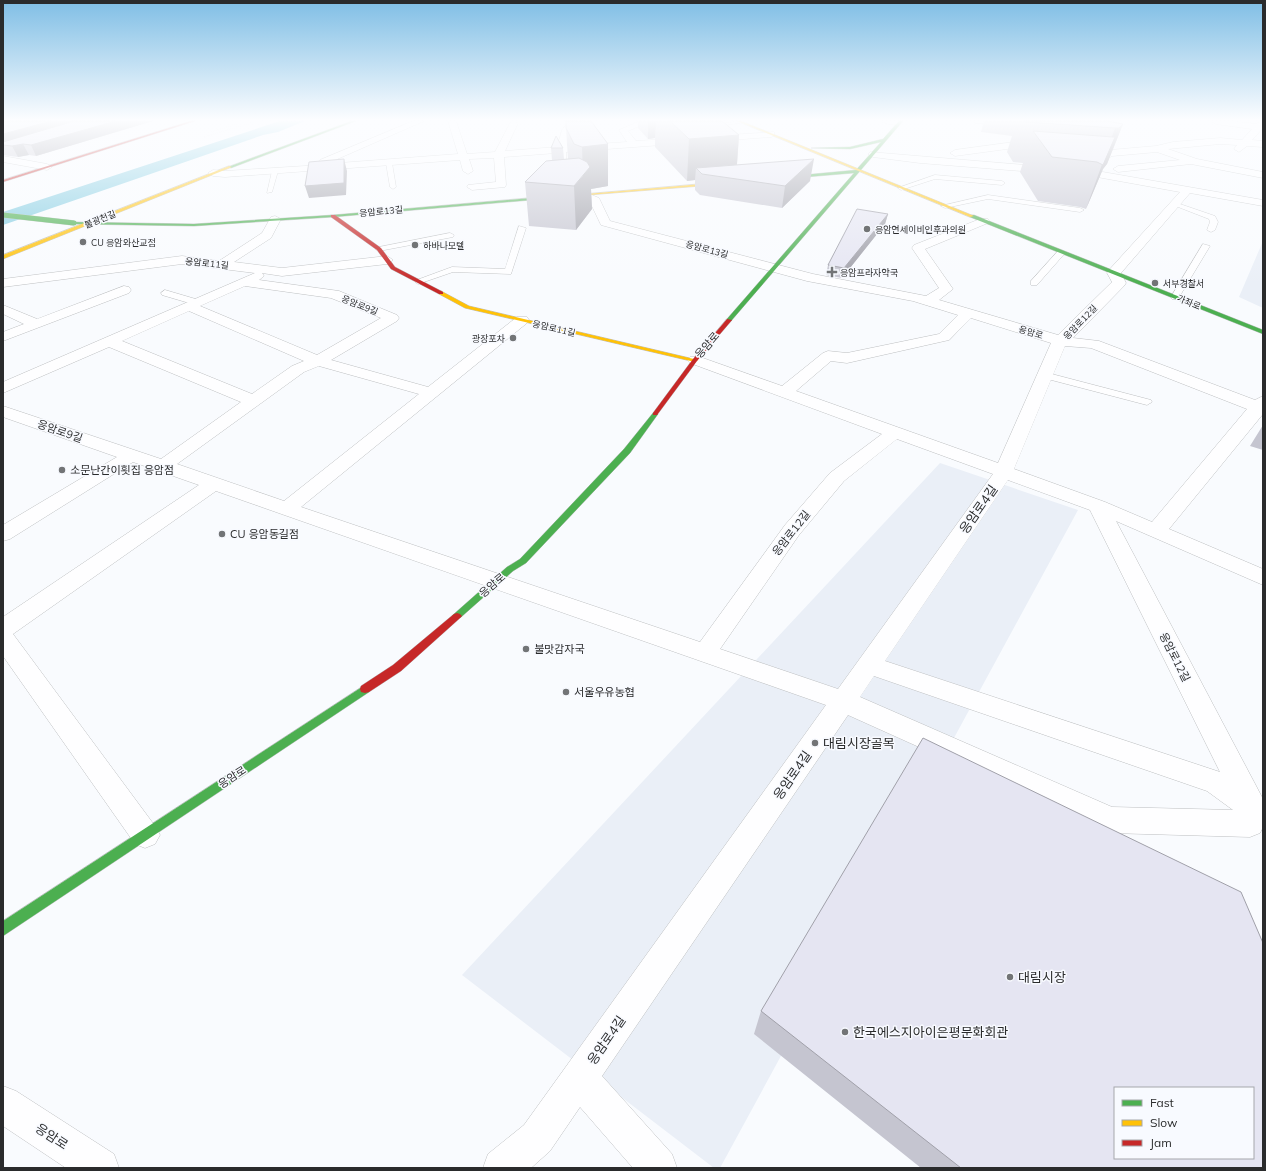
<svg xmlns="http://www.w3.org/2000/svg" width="1266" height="1171" font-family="Mulish,'Noto Sans KR',sans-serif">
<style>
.built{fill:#eaeff7}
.water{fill:#83cce1}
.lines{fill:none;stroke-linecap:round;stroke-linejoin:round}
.lane-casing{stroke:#bec0c2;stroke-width:1}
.street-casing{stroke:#bec0c2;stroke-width:1}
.fast-casing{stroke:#bec0c2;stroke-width:1}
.slow-casing{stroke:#bec0c2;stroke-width:1}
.jam-casing{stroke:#bec0c2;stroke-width:1}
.path{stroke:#dfdfdf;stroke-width:1;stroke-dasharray:0.5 1.5;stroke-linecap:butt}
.lane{fill:#fefeff;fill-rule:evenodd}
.street{fill:#fefeff;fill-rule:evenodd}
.fast{fill:#4caf50;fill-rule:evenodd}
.slow{fill:#ffc107;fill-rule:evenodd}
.jam{fill:#c62828;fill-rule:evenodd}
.fast-bridge-casing{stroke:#bec0c2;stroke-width:5.5;stroke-linecap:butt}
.fast-bridge{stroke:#4caf50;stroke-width:5}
.wall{fill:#c5c5d0}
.shaded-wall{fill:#a0a0a9}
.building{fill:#e5e5f2;stroke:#a0a0a9;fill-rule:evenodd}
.poi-dot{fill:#727476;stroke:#f8faff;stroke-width:1.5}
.labels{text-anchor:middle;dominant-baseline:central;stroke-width:3;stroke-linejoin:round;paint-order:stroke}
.far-street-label{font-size:9px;fill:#2a2b2c;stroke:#f8faff}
.far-poi-label{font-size:9px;fill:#2a2b2c;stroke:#f8faff;text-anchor:start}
.street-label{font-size:11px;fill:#2a2b2c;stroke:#f8faff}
.poi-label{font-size:11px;fill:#2a2b2c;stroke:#f8faff;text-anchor:start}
.near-street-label{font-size:13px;fill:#2a2b2c;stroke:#f8faff}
.near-poi-label{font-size:13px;fill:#2a2b2c;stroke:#f8faff;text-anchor:start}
</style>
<rect width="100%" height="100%" fill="#f9fbfe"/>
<!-- built -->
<path class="built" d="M1263,241V308L1239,297Z
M940,463L1078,510L720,1168H714L462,975Z"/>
<!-- water -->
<path class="water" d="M280,121H305L278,132L263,135L3,225V212Z"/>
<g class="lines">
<defs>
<path id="lane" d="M740,121L745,122L708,128L705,126Z
M973,121L1024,123L1041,121L1036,127L976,123Z
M389,161L392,163L396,187L393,189L390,187L386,163Z
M275,169L278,171L272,192L267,193L272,171Z
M935,175L1002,181L1005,183L1002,185L935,179L901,190L898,188Z
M988,195L1080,208L1084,210L1080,212L988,199L945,208L941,206Z
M1173,203H1177L1215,216L1218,222L1215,230L1211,232L1207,230L1210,222L1209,219L1173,205Z
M519,226L526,228L511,274L453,272L418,284L414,281L452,267L505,269Z
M450,233L454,235L453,237L379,251L375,249L379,247Z
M1203,244L1210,246L1178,299H1172L1171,297Z
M1059,250L1066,252L1037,285H1031V281Z
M165,290L199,300L200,302L196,305L162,295L161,293Z
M1044,372L1151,400L1152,402L1147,405L1040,377L1039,375Z"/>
<path id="street" d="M413,121H424L326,164L458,154L448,121H456L467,154L495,152L510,123L513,121L518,123L505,151L557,147L562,130L569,121H577L571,130L567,146L627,142L619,130L640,121H651L628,131L636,141L774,132V136L771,137L566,152L567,170L575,188L599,198L610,221L813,274L926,296L939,288L912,248L914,245L980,219H988L990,221L988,223L925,249L953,289L939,300L1058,335L1112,282L1107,273L1109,270L1180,192L1097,177L920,163L873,157L868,154L870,152L1097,171L1263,200V206L1190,193L1121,273L1126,283L1124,286L1073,338L1099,341L1255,400L1263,396V414L1169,529L1263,569V585L1116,521L1263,799V827L1260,833L1250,837L1110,833L848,715L602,1076L672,1154L677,1168H633L580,1107L550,1151L531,1168H483L488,1154L524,1125L826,705L216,491L13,634L155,826L160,835L155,844L145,848L135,844L3,656V617L199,485L133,462L10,539L3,541V525L117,457L3,417V406L161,459L241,402L109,347L3,393V382L255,273L182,264L3,287V279L182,256L219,261L262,233L271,217L275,216L281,219L271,238L234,262L282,268L387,256L393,260L387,264L282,276L262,273L264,276L259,280L339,291L397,315L399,318L397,321L331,360L428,387L517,317H527L529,320L527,323L301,507L700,642L785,525L830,473L882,434L690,363L687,360L690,357H700L782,386L823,353L828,351L847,353L939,334L958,315L913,301L807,281L601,225L590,202L566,190L557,170L556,153L504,157L506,185L505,187L472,190L467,187L468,185L496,182L494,158L469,159L473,171L468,174L463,171L460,160L225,177L213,176L208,173L213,170L225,171L321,165L318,162L320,160ZM245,286L331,298L381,318L317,355L200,306ZM189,311L304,361L292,366L252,394L122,341ZM971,318L1051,343L998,463L796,391L831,361L847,363L949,340ZM1065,346L1091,348L1247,409L1152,522L1105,502L1014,469ZM319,366L419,394L284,501L177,464L304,372ZM897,439L993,474L838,689L720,649L799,535L844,481ZM1008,480L1090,510L1220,772L885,661ZM874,676L1207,791L1233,810L1112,807L860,697Z
M881,121H902L903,122C898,126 886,125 881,121Z
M1212,121H1232L1256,124L1260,121H1263V128L1252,140L1263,141V147L1247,146L1239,152L1234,149L1237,145L1220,144L1168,149L1197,159L1263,172V178L1191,164L1118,172L1113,169L1118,166L1180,160L1157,152L1112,156L1102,161L1097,158L1110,150L1156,146L1173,142L1220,138L1242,140L1252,129L1216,124Z
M1029,140L1041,143L1043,145L1038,148L1029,146L955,156L950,153L955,150Z
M3,156L47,164L52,167L47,170L3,162Z
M124,286L129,287L131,290L129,293L3,341V332L24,324L3,314V305L37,319Z
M3,1086L16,1091L114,1154L119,1168H66L3,1126Z"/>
<path id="fast" d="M352,121H356L231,168L228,167Z
M899,121H903L731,321H727V319L854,173L782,179L781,177L856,170L881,142L850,149L811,148L850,147L883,139Z
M588,193L590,195L333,217L194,226L74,224L72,223L74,222L194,224L333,215Z
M970,215H974L1263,330V334L970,217Z
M655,412L658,414L630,453L526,563L513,571L460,618H454L452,616L454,614L507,567L520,559L624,449L653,413Z
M365,685L369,686L370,689L369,692L3,936V921Z"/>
<path id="slow" d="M737,121H741L974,216L970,217Z
M229,166L232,167L3,259V255Z
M724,182L726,184L588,195L586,194Z
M441,291L469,306L698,360L695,362L465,308L439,294V292Z"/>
<path id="jam" d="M191,121H195L3,182V180Z
M331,215H335L381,248L395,267L443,292V294H439L391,269L377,250L331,217Z
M727,319L732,320L697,361L657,415H653V413L693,359Z
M457,613L460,614L462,616L460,618L401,671L369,692L365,693L361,692L360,689L361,686L393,665L454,614Z"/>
</defs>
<!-- lane casing -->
<use href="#lane" class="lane-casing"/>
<!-- street casing -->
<use href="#street" class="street-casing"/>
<!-- fast casing -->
<use href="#fast" class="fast-casing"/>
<!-- slow casing -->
<use href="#slow" class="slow-casing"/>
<!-- jam casing -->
<use href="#jam" class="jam-casing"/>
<!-- path -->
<path class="path" d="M211,132L247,121
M204,137L257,121"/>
<!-- lane -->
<use href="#lane" class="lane"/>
<!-- street -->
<use href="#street" class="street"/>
<!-- fast -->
<use href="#fast" class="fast"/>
<!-- slow -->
<use href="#slow" class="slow"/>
<!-- jam -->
<use href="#jam" class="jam"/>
<defs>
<path id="fast-bridge" d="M3,215L74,223"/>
</defs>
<!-- fast-bridge casing -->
<use href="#fast-bridge" class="fast-bridge-casing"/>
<!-- fast-bridge -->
<use href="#fast-bridge" class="fast-bridge"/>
</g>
<!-- wall -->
<path class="wall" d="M3,121H153L36,156L29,155L18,157L3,155Z
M638,121H722L739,135L737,165L810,181L782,208L700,195L695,190V180L687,181L655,147V138L648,139L638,128Z
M984,121H1107L1123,124L1107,164L1103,169L1086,209L1080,207L1038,201L1020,172L1023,163L1013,162L1007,152L1012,136L981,132Z
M566,128L608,144V186L591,189L592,209L576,230L529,226L525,182L552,160L551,148H563L564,159H568Z
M888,214L885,224L842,278L826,275L828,265Z
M1263,425V450L1250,446Z
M761,1011L1263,1168H921L754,1034Z"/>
<!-- shaded-wall -->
<path class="shaded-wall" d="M52,121H92L3,145V134Z
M116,121H153L36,156L31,145Z
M648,121H656L655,138L648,139Z
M1123,124L1107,164L1103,169L1086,209L1115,128Z
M739,135L736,177L696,168L695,180L687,181L689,139Z
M23,144L29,155L18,157L12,146Z
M608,144V186L591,189L592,209L576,230L574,186L583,176L582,147Z
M344,159L347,171L346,195L309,198L305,186Z
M814,159L810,181L782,208L785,186Z
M888,214L885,224L842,278L844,268Z"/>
<!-- building -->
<path class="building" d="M3,121H52L3,134Z
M74,121H116L31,145L23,144L12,146L3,145V142Z
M566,121H591L608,144L582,147L574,144L566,128Z
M670,121H722L739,135L689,139Z
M1025,121H1107L1123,124L1119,128H1115L1026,122Z
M1033,131L1113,137H1115L1103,165L1097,162L1052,157Z
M556,136L563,148H551Z
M579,158L587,162L590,167L574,186L525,182L546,161Z
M344,159V183L305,186L309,162Z
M814,159L785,186L702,174L696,168Z
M857,209L888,214L844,268L828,265Z
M923,738L1241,892L1263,943V1168H961L761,1011ZM1115,1088H1253V1158H1115Z"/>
<!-- sky -->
<linearGradient id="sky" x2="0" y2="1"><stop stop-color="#7fbee5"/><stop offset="0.42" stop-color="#fcfdff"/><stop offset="1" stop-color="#fcfdff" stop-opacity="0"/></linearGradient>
<rect width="1266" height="285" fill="url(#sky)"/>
<!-- markers -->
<g class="poi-dot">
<circle cx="867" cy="229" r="4"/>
<circle cx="83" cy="242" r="4"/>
<circle cx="415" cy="245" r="4"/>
<path d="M830 266h4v4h4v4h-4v4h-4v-4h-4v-4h4z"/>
<circle cx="1155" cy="283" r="4"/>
<circle cx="513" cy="338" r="4"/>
<circle cx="62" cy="470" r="4"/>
<circle cx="222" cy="534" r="4"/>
<circle cx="526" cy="649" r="4"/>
<circle cx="566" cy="692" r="4"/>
<circle cx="815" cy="743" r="4"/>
<circle cx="1010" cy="977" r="4"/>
<circle cx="845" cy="1032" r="4"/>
</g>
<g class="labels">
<!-- far-street labels -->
<g class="far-street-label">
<text transform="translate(381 211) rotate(-5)">응암로13길</text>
<text transform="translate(100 219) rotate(-22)">불광천길</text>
<text transform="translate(707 249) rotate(15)">응암로13길</text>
<text transform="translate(207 263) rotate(6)">응암로11길</text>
<text transform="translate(1189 302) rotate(22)">가좌로</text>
<text transform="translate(360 305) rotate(22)">응암로9길</text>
<text transform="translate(1080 322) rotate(-46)">응암로12길</text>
<text transform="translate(554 328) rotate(13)">응암로11길</text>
<text transform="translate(1031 332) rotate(17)">응암로</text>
</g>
<!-- far-poi labels -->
<g class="far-poi-label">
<text x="875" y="229">응암연세이비인후과의원</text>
<text x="91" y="242">CU 응암와산교점</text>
<text x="423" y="245">하바나모텔</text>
<text x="840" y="272">응암프라자약국</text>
<text x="1163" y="283">서부경찰서</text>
<text x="505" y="338" text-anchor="end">광장포차</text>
</g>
<!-- street labels -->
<g class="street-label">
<text transform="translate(707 345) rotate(-49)">응암로</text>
<text transform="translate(60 431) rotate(19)">응암로9길</text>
<text transform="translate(791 533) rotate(-52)">응암로12길</text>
<text transform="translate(492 585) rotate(-41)">응암로</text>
<text transform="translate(1175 657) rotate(63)">응암로12길</text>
<text transform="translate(232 777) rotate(-33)">응암로</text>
</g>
<!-- poi labels -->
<g class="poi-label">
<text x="70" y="470">소문난간이횟집 응암점</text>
<text x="230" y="534">CU 응암동길점</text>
<text x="534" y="649">불맛감자국</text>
<text x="574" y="692">서울우유농협</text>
</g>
<!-- near-street labels -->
<g class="near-street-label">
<text transform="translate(978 509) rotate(-55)">응암로4길</text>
<text transform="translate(792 775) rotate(-55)">응암로4길</text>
<text transform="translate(606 1040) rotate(-55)">응암로4길</text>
<text transform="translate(52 1136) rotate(33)">응암로</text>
</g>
<!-- near-poi labels -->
<g class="near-poi-label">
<text x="823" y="743">대림시장골목</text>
<text x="1018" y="977">대림시장</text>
<text x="853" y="1032">한국에스지아이은평문화회관</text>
</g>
</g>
<!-- border -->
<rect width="1266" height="1171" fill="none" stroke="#2a2b2c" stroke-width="8"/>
<!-- legend -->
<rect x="1114" y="1087" width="140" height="72" fill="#f8faff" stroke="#a6a7ab"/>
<rect x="1122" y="1100" width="20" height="6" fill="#4caf50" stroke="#a6a7ab"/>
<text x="1150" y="1107" font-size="12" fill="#2a2b2c">Fast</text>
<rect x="1122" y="1120" width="20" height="6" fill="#ffc107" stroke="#a6a7ab"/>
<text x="1150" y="1127" font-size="12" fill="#2a2b2c">Slow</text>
<rect x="1122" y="1140" width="20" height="6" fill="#c62828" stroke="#a6a7ab"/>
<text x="1150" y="1147" font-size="12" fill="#2a2b2c">Jam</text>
</svg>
